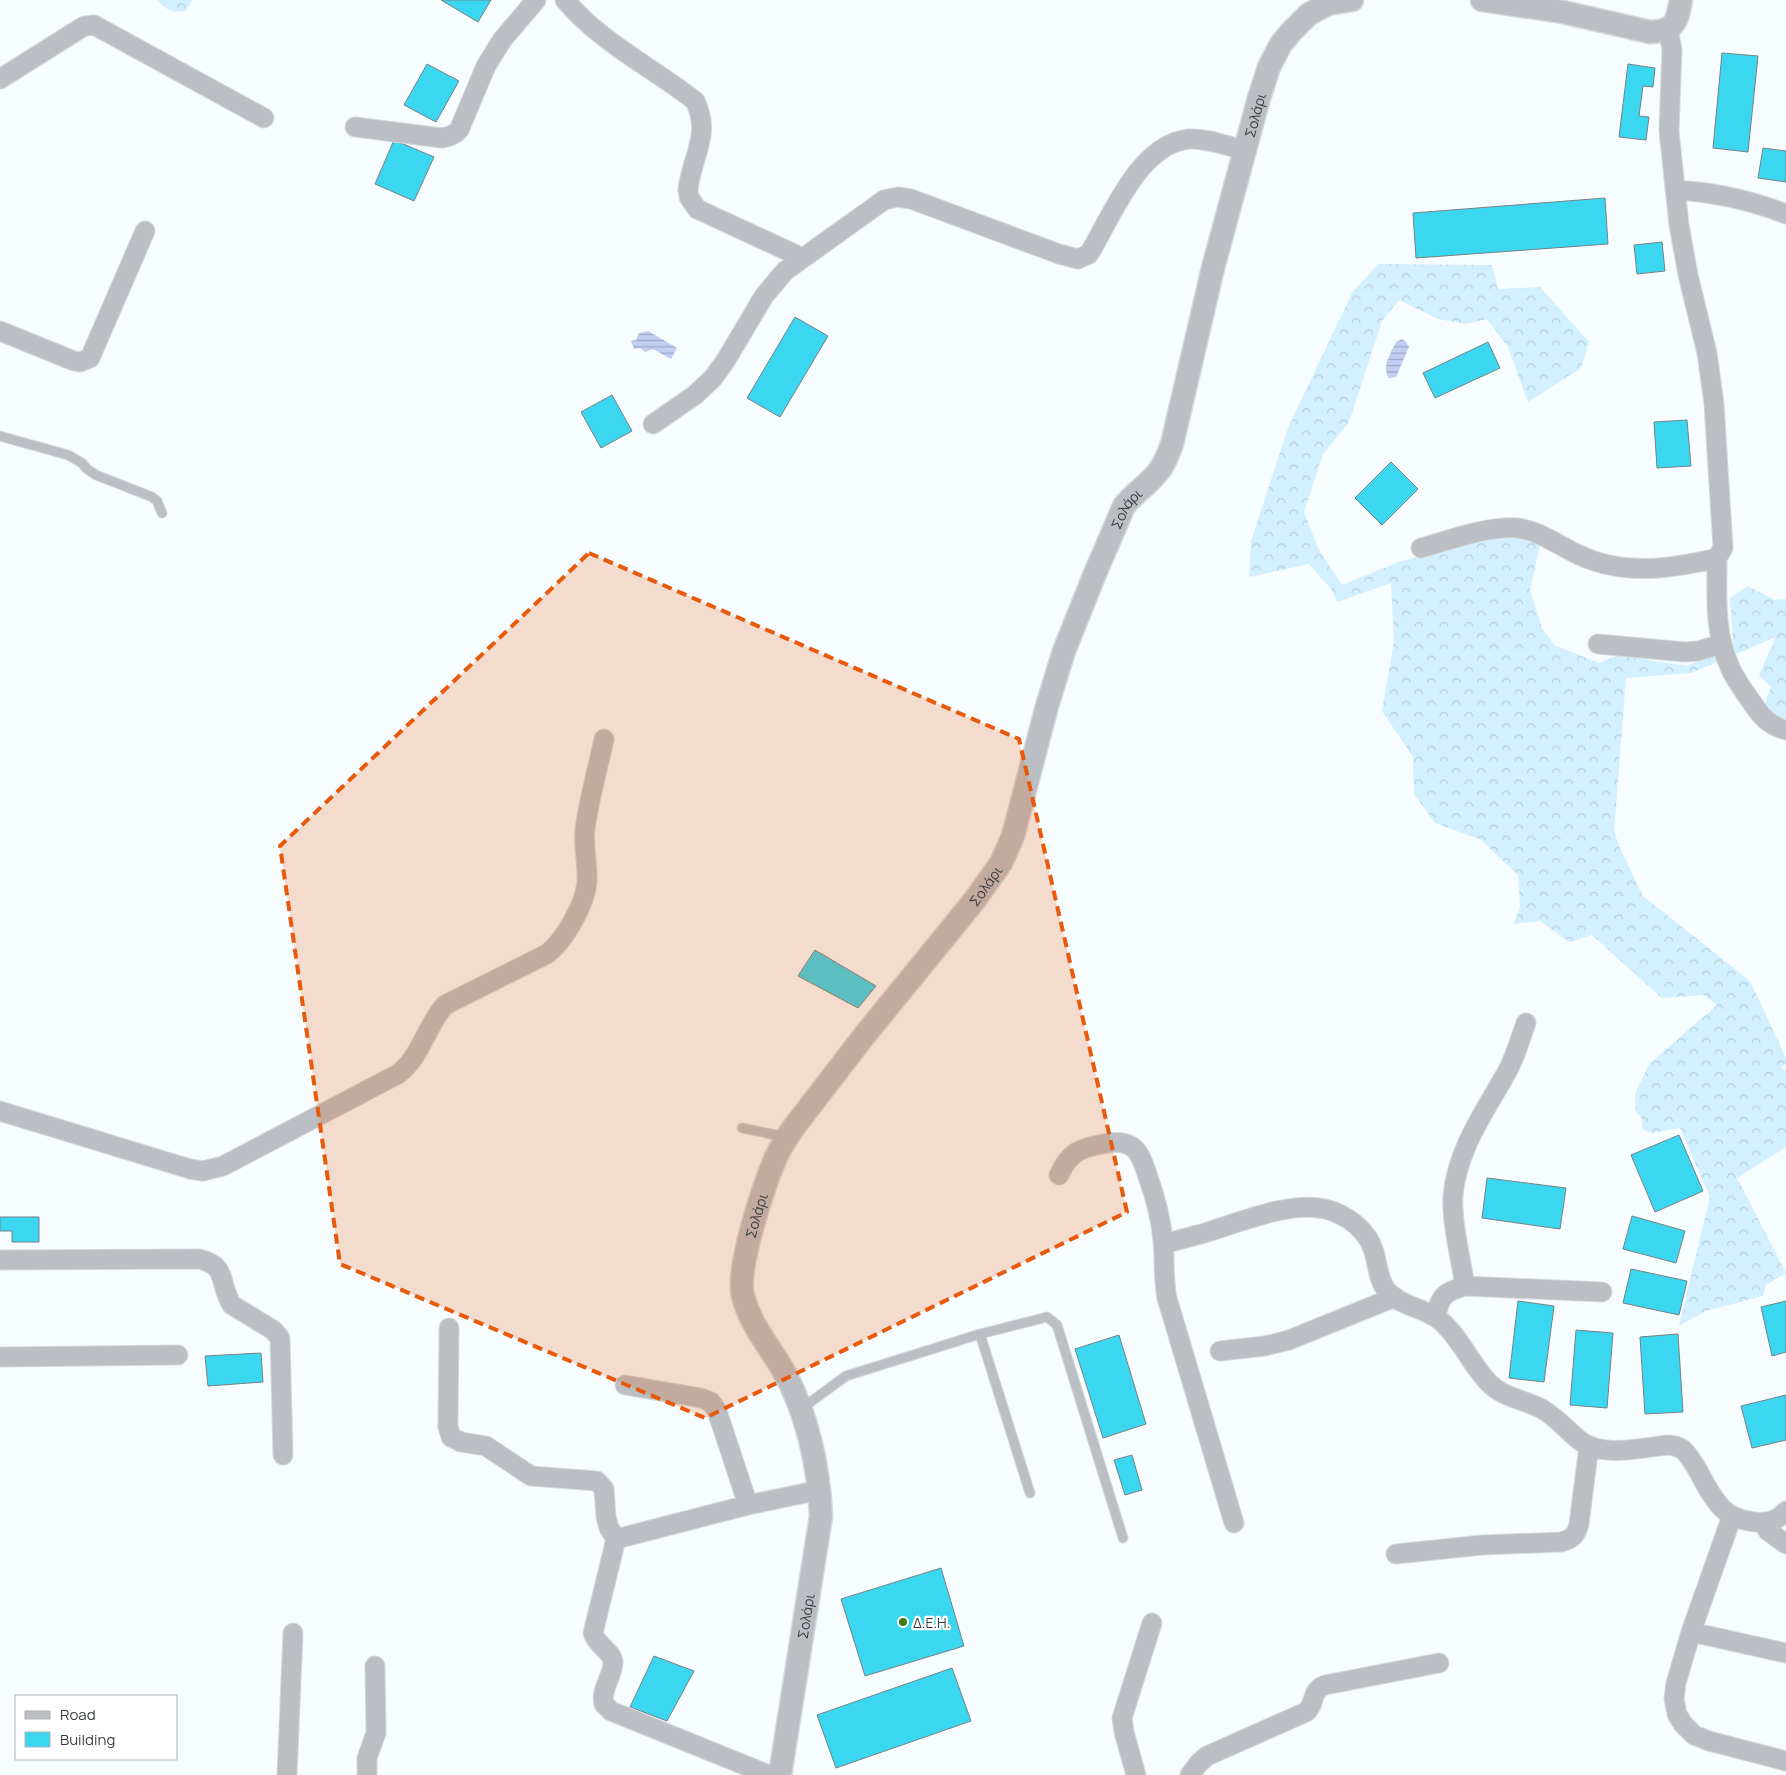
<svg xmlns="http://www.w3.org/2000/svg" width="1786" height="1775" font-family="Manrope,sans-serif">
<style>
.forest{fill:url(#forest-crowns)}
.water{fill:url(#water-rules)}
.building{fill:#3bd7f1;stroke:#768285}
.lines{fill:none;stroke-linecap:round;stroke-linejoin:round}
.service-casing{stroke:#d5d9dc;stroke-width:11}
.minor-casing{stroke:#d5d9dc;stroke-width:21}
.tertiary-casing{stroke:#d5d9dc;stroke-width:25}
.service{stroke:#bbbfc3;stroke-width:9}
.minor{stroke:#bbbfc3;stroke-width:19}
.tertiary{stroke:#bbbfc3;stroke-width:22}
.marked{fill:#e8590c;fill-opacity:0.2;stroke:#e8590c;stroke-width:4;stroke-dasharray:10 6;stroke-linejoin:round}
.poi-dot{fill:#3f7a14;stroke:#fff;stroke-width:2}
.labels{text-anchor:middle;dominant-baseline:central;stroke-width:4.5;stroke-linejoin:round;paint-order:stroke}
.street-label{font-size:14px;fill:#383c3f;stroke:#fff}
.poi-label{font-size:14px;fill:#383c3f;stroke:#fff;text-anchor:start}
</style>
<defs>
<pattern id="forest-crowns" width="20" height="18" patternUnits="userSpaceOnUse" patternTransform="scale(1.25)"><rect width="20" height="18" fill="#d2f0ff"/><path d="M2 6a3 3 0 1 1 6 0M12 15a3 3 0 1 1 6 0" fill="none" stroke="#b5cfdc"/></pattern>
<pattern id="water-rules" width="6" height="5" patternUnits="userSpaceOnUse" patternTransform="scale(1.25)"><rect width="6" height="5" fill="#c0cef1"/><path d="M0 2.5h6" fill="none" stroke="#9da8c5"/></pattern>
</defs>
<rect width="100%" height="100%" fill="#f7fcfe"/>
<!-- forest -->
<path class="forest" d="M157,0H193L185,11C172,13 166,10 157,0Z
M1378,264L1492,265L1498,289L1540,287L1589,342L1581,368L1528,402L1508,347L1487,319L1466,324L1438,319L1399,300L1382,321L1349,422L1323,454L1304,512L1318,548L1342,585L1399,562L1478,541L1515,536L1540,545L1530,590L1542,628L1554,645L1599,663L1618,655L1687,666L1733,645L1730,598L1748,586L1775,600L1786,599V719L1780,718L1765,704L1771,687L1759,675L1776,637L1691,673L1626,678L1614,831L1619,846L1643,896L1750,981L1786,1058V1062L1782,1068L1786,1071V1147L1737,1178L1786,1273L1766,1285L1763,1296L1706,1311L1679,1326L1710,1197L1680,1128L1652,1133L1642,1129V1119L1635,1110V1094L1649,1064L1717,1005L1703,995L1662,998L1592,935L1569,942L1540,921L1514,924L1520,907L1518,875L1481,840L1435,823L1414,794L1413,757L1382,711L1394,641L1391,583L1337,602L1332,590L1309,564L1249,577L1251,541L1288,428L1352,293Z"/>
<!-- water -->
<path class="water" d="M648,331L677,348L671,359L653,349L645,352L640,348L634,349L631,341L636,340L639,333Z
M1402,339L1406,342L1409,347L1396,377L1389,378C1381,367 1391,353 1396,342Z"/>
<!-- building -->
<path class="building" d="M441,0H491L478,22Z
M1722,53L1758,56L1748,152L1713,148Z
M427,64L459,81L436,122L404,105Z
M1628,64L1655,68L1653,87L1643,86L1639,116L1649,117L1646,140L1619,137Z
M394,140L434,157L414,201L375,184Z
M1763,148L1786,151V182L1758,178Z
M1605,198L1608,244L1416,258L1413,213Z
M1662,242L1665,271L1637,274L1634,245Z
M795,317L828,336L780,417L747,398Z
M1488,342L1500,368L1435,398L1423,373Z
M612,395L632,431L601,448L581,412Z
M1687,420L1691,466L1657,468L1654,422Z
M1391,462L1418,489L1382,525L1355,498Z
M815,950L876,986L858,1008L798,976Z
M1679,1135L1703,1191L1655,1212L1631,1155Z
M1487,1178L1566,1188L1560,1229L1482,1218Z
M1632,1216L1685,1231L1676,1263L1623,1249Z
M0,1217H39V1242H12V1231H0Z
M1631,1269L1687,1281L1679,1315L1623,1303Z
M1518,1301L1554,1306L1544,1382L1509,1378Z
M1786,1301V1352L1772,1356L1761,1307Z
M1576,1330L1613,1333L1607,1408L1570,1405Z
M1678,1334L1683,1412L1645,1414L1640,1337Z
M1119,1335L1146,1424L1103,1438L1075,1349Z
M261,1353L263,1382L208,1386L205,1356Z
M1786,1395V1440L1752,1448L1741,1406Z
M1132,1455L1142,1490L1125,1495L1114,1460Z
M941,1568L964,1646L865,1676L841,1599Z
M654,1656L694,1671L667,1721L630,1707Z
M952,1668L971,1721L836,1768L817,1715Z"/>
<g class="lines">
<defs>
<path id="service" d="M0,436L68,455L82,463L87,469L96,475L152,497L157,501L162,513
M742,1128L786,1137
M980,1334L1030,1493
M801,1409L846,1376L980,1334L1047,1317L1057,1325L1123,1538"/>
<path id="minor" d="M565,0C601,43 652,67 695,101C712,135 691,157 688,190L689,197L697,209L803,258
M0,79L81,28L85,26L94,25L264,118
M355,127L442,138C449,137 454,135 459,130L486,66L502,40L536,0
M1675,190C1713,192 1750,200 1786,214
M0,331L74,361L80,362L90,358L145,231
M653,424L695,395L713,378L726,360L764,296L785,271L884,200L898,197L911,199L1059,254L1078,259L1089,254C1112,216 1139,144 1189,139C1207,138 1227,146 1245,150
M1421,548C1450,540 1487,526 1517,528C1541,531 1559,546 1579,555C1624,576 1671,569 1717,558L1723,548L1714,404L1707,353L1688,275L1679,225L1669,131L1672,49L1668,29
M1717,558C1717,594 1714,631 1729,665C1734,678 1743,690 1751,701C1760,715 1769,726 1786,730
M1598,644L1685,652L1698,651L1721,644
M0,1111L190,1169L203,1171L223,1166L398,1074C421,1057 426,1026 445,1005L547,954C564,941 585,905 587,882C588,865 583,846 585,829C589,799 598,768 604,739
M1059,1175C1069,1153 1079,1148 1103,1144C1112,1142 1121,1141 1129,1145C1140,1150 1143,1163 1147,1174C1155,1196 1161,1217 1163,1241C1165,1260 1163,1279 1167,1298L1234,1523
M1163,1244C1179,1240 1195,1236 1211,1231C1243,1221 1291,1201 1325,1209C1346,1214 1368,1230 1374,1252C1378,1265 1378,1280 1387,1291C1401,1307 1427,1308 1442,1322C1461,1339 1471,1364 1488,1382C1503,1398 1523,1399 1542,1409C1556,1417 1567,1430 1579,1440C1602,1458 1641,1448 1667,1445C1673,1445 1677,1446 1682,1449C1687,1452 1690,1459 1694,1464C1704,1480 1713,1503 1729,1514C1737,1519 1746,1521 1755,1522C1768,1523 1777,1521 1786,1511
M0,1260L199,1259C229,1266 218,1283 232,1305L273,1330L280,1338L283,1455
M1465,1286C1461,1260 1451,1220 1453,1195C1458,1147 1486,1110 1508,1070C1516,1055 1520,1039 1526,1023
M1436,1316C1440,1295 1445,1292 1465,1286L1602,1292
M449,1328L448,1427L451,1437L461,1442L486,1446L531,1476L597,1481L604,1489L606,1517L609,1528L616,1539L593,1633C597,1646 612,1651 613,1662C613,1677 600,1689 604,1704L611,1711L769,1775
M1220,1351L1265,1346L1289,1340L1395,1297
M0,1357L178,1355
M625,1385L701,1398L711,1402L717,1411L748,1505
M1764,1523L1768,1531L1786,1544
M616,1539L748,1505L820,1490
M1396,1554L1482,1545L1561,1542C1572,1539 1576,1536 1579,1524L1589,1446
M1691,1632L1732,1516
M1786,1653L1691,1632L1676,1683L1674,1699L1677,1714L1683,1724L1694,1735L1709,1741L1786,1761
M287,1775L293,1633
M367,1775V1758L376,1733L375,1666
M1136,1775L1124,1732L1122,1718L1152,1623
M1190,1775L1199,1763L1207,1756L1306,1712C1317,1703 1309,1692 1325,1685L1439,1663"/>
<g id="tertiary">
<path d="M1482,0L1563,12L1650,32C1675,31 1677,22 1681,0"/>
<path id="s1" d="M780,1775L821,1516C819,1468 807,1412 783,1370C769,1346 750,1324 743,1296C736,1268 764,1185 776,1157C781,1146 787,1137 794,1127L864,1036L974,901L1001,863L1013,836L1047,706L1064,651L1094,576L1124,506C1134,493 1148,485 1158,472C1165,464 1168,454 1172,444L1213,268L1259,98L1269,67L1281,44L1291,32L1309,14L1328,4L1352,0"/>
</g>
</defs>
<!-- service casing -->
<use href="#service" class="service-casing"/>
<!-- minor casing -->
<use href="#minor" class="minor-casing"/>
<!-- tertiary casing -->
<use href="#tertiary" class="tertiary-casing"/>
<!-- service -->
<use href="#service" class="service"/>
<!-- minor -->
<use href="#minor" class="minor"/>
<!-- tertiary -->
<use href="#tertiary" class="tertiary"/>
</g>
<!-- marked area -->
<path class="marked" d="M589,553L1019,739L1127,1212L705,1418L340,1264L280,846Z"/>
<!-- markers -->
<circle class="poi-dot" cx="903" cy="1622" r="5"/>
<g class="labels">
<!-- street labels -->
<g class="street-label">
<text stroke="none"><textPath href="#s1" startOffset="1811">Σολάρι</textPath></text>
<text stroke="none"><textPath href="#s1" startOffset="1391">Σολάρι</textPath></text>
<text stroke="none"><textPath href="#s1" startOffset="986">Σολάρι</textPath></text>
<text stroke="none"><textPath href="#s1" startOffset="581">Σολάρι</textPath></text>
<text stroke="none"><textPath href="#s1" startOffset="161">Σολάρι</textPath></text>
</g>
<!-- poi labels -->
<g class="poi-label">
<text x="913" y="1622">Δ.Ε.Η.</text>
</g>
</g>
<!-- legend -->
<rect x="15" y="1695" width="162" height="65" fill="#ffffff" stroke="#afb1b2"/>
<rect x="25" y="1711" width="25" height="8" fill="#bbbfc3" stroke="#afb1b2"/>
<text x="60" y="1720" font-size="15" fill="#383c3f">Road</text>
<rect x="25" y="1732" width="25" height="15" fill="#3bd7f1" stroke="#afb1b2"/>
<text x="60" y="1745" font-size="15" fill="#383c3f">Building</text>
</svg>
